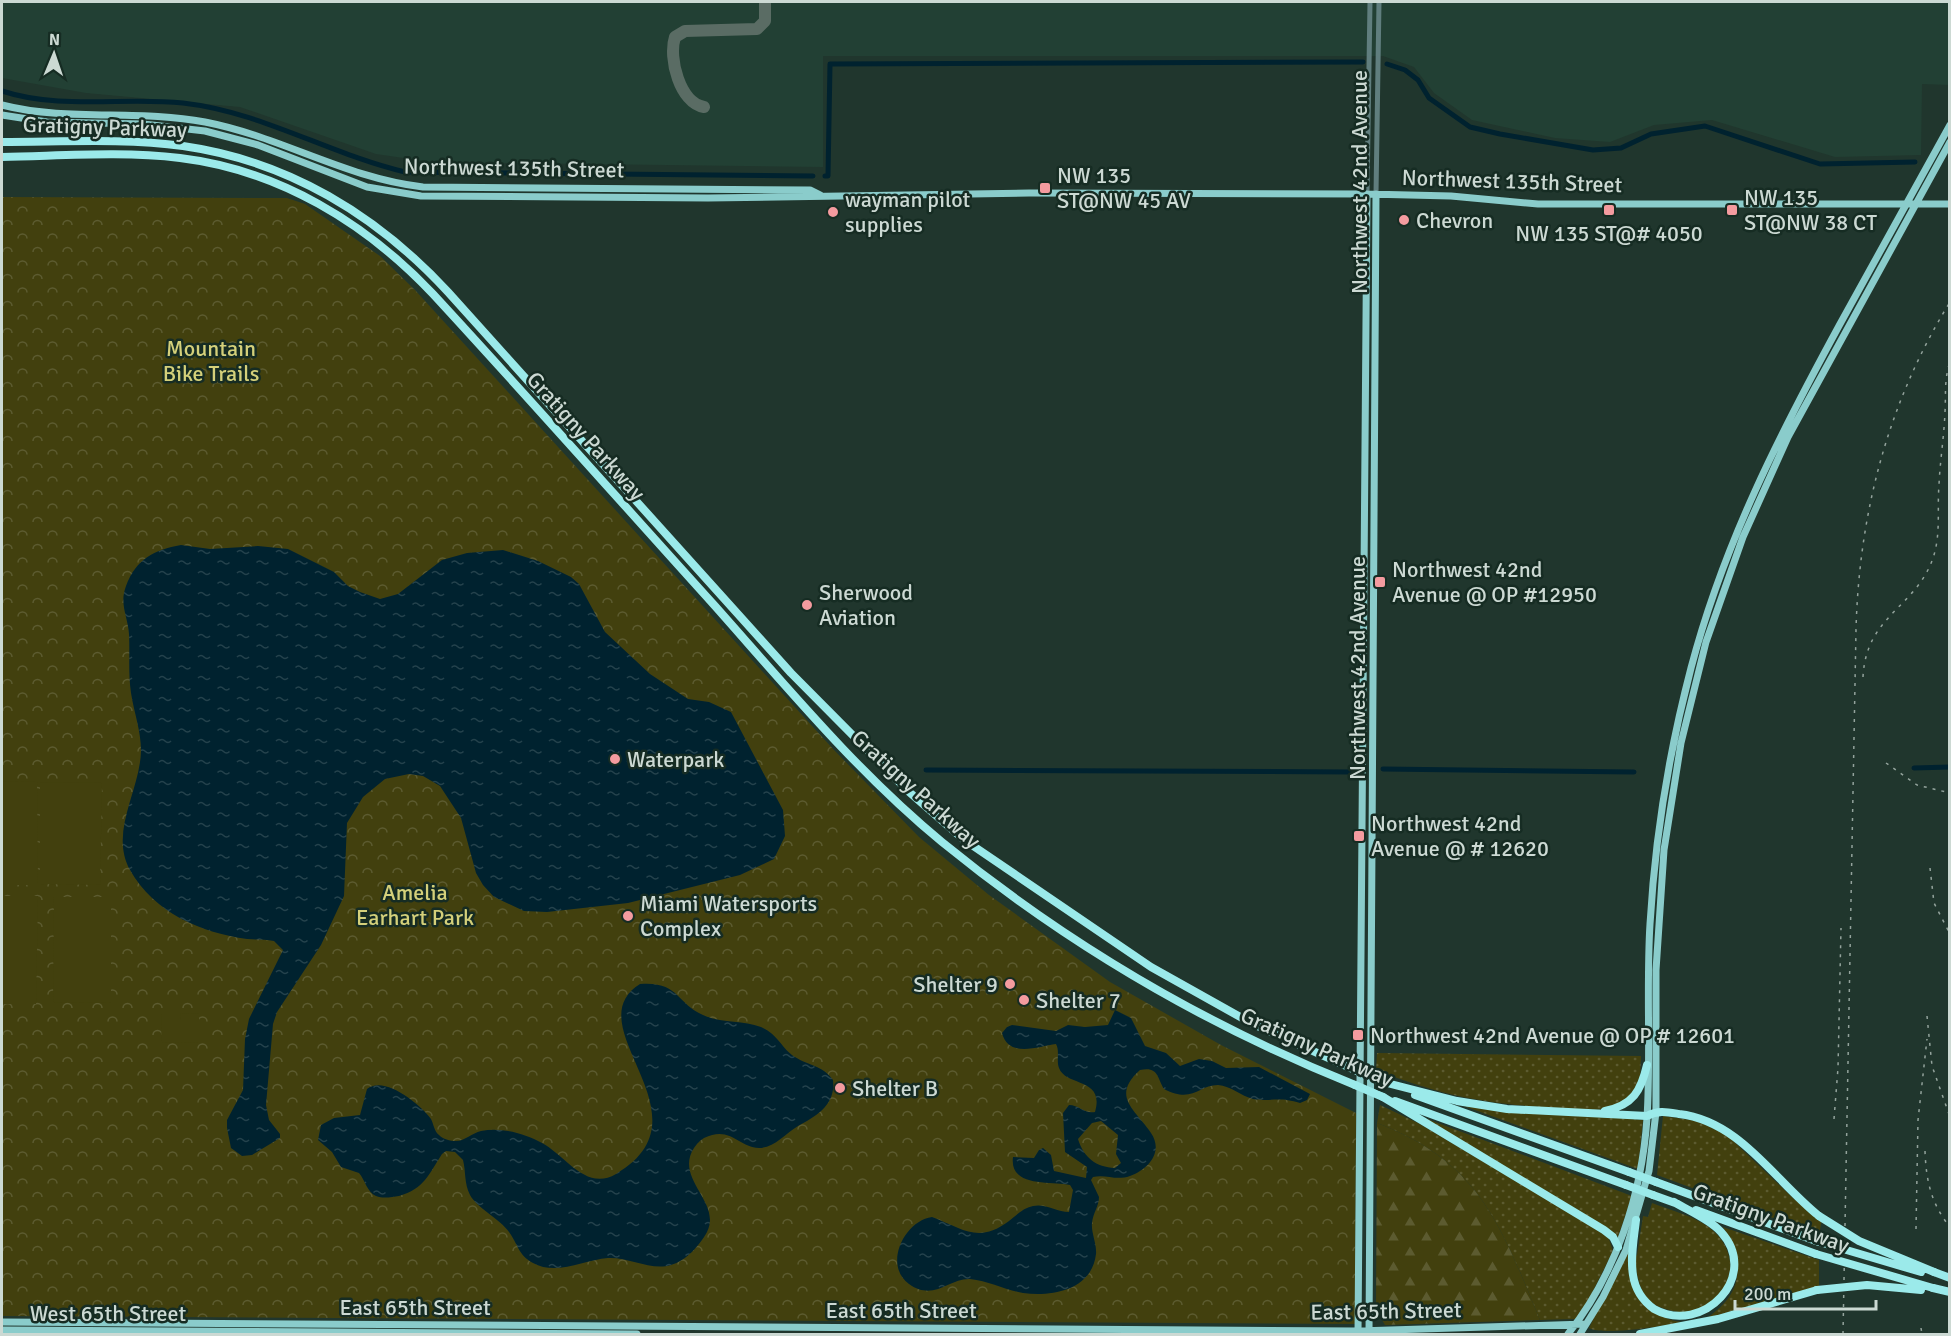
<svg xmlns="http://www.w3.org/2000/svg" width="1951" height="1336" font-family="Signika,sans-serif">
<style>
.built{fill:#224034}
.grass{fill:url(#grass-dots)}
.forest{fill:url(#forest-firs)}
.park{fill:url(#park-crowns)}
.garden{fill:#42400e}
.water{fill:url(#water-ripples);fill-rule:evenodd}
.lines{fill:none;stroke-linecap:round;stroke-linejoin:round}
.canal{stroke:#00222f;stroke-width:5}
.taxiway{stroke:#5a6c64;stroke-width:12}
.minor{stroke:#607e7e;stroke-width:5}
.major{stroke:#8acccb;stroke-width:7}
.highway{stroke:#9beaea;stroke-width:8}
.rail{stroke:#93a39c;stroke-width:1.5;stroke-dasharray:3 6;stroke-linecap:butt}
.highway-bridge{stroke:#9beaea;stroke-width:8}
.poi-dot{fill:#f49b9f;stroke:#162c23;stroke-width:2}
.labels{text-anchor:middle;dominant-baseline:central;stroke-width:5;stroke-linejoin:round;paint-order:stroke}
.street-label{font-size:22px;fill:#ccd9d3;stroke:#162c23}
.poi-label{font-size:22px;fill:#ccd9d3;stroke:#162c23;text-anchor:start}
.park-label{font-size:22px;fill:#d4d07a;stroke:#162c23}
</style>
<defs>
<pattern id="grass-dots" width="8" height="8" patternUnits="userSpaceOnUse" patternTransform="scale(1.5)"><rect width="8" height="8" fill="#42400e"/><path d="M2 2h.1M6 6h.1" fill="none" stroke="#5c5b30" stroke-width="1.8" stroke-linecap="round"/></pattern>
<pattern id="forest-firs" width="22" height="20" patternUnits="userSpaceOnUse" patternTransform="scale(1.5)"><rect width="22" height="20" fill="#42400e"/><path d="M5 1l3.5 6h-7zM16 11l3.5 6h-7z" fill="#5c5b30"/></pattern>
<pattern id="park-crowns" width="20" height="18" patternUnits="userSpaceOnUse" patternTransform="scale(1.5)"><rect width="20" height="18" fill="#42400e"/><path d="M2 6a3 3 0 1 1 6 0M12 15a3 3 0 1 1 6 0" fill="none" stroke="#5c5b30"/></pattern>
<pattern id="water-ripples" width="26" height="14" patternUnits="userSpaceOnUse" patternTransform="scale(1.5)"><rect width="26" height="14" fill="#00222f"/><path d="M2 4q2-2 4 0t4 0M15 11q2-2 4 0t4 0" fill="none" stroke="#24424c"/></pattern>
</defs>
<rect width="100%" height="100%" fill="#20362d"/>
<!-- built -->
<path class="built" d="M2,2H1949L1950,85L1922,84L1921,155L1835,157L1712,120L1654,125L1610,142L1555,138L1472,120L1434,93L1414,67L1383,56H823V167L431,162L376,154L240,107L86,93L2,78Z"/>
<!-- grass -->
<path class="grass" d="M1377,1053L1641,1056L1640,1080L1636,1091C1629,1096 1620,1104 1612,1107C1597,1112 1573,1109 1557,1108C1486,1104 1442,1096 1376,1070Z
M1380,1105L1418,1123L1608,1236L1613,1251L1590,1297L1576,1319L1540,1320C1501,1226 1480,1162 1377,1123Z
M1461,1105L1643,1120L1638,1169Z
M1663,1116L1697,1121L1727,1135L1794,1199L1822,1219L1819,1235L1657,1175Z
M1422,1117L1632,1196L1618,1237L1606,1229Z
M1652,1203C1683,1215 1724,1222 1730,1261C1731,1270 1729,1286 1723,1292C1715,1301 1702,1308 1692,1314C1647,1308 1641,1302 1634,1257L1637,1255L1643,1216L1648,1217Z
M1723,1227L1819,1260V1287L1707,1318C1745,1292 1744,1263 1723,1227Z
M1629,1247C1630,1281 1645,1319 1682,1322C1663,1326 1604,1336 1589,1328Z"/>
<!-- forest -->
<path class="forest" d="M1377,1123C1480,1162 1501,1226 1540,1320L1385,1325L1376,1310Z"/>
<!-- park -->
<path class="park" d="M2,197L287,198L305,204L380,256L415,290L834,750L919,837L989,895L1110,982L1221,1045L1356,1113L1355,1324L2,1316Z"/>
<!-- garden -->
<path class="garden" d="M2,781L37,782L38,885H2Z
M40,782L102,783L100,885L40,884Z
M2,896H38L36,1004H2Z
M54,897H111V1003L53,1002Z
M162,1013H180V1020L181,1013L199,1014V1043L161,1042Z"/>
<!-- water -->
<path class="water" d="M181,545L210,549L258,546L288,549L334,572L348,586L360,592L380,599L398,594L442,560L467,553L503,550L538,561L571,577L579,584L605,632L650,674L688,699L709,702L731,712L783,810L785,836L774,859L740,875L628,903L547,912L524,911L494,897L483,885L476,873L461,818L440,786L423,776L409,774L385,779L363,797L347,823L344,896L321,945L277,1012L273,1024L266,1105L269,1120L280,1134V1138L252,1155L242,1156L231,1148L227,1128V1120L243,1090L245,1039L249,1019L283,950L274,941C265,939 257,940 247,939C202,933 154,913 130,870C109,832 140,791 141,751C141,730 134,713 131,693C128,673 130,654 129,634C128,617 119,604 126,586C136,559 154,550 181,545Z
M640,984C679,981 676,1003 703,1015C723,1024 743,1020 761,1027C778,1034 782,1049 795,1057C809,1066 822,1065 833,1080C836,1105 816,1116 798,1126C785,1134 774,1148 759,1148C738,1147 730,1125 704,1138C699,1141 697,1144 694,1148C674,1179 722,1202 707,1232C700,1245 686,1261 671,1265C651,1271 629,1257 608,1258C584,1260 556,1276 533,1263C518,1255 518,1244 509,1232C500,1219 477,1208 470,1195C464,1183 466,1172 463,1160L455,1152L446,1151L442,1154C429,1174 424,1189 399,1196C392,1197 383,1199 376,1196C367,1192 365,1180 359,1173L341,1167L332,1152L318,1140L321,1125L334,1118L360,1115L367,1089C384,1075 420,1104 431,1119C434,1125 434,1131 439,1135C443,1139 450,1141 456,1141C465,1141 472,1133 481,1131C501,1127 524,1133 542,1143C565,1155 586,1192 616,1174C715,1116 573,1026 640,984Z
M1115,1010L1131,1018L1145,1046L1166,1053L1180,1066L1199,1059L1212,1061L1226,1068L1259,1067L1310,1094L1307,1100L1300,1103C1278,1096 1271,1102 1253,1099C1241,1096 1231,1086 1218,1085C1198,1085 1193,1104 1164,1089C1157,1077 1158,1066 1140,1070C1110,1097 1136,1110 1151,1133C1164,1152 1148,1170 1130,1176C1116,1181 1106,1174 1093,1177L1091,1180L1099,1197C1099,1206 1093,1213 1092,1223C1091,1233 1097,1244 1096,1254C1092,1290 1052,1297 1023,1293C1005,1290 989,1281 970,1279C949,1278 934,1302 909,1284C883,1265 904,1221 932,1217C964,1229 978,1244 1009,1221C1017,1215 1023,1208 1033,1206C1045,1203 1057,1212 1069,1212L1073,1190L1070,1185C1051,1181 1009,1188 1013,1157L1034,1158L1039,1150L1043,1148L1051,1155L1054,1171L1086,1178L1087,1167L1065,1152L1063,1113L1069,1105C1079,1105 1085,1114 1095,1112C1105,1077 1066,1087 1059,1068C1056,1060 1060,1051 1056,1044C1039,1046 1009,1059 1002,1033L1007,1027L1012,1025L1056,1031L1068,1025L1085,1027L1108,1025ZM1101,1121L1118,1135L1116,1154L1121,1163L1115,1168C1096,1167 1084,1158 1078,1139L1092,1123Z"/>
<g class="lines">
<!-- canal -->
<path class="canal" d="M1387,64L1405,70L1418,80L1429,98L1470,127L1500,134L1593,150L1621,148L1651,134L1705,126L1820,164L1915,162
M2,91C60,110 123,97 183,103C262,112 329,154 405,172L813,176
M825,176H828L830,64L1363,62
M1914,768L1950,767
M1383,769L1634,772
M926,770L1354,772"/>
<!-- taxiway -->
<path class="taxiway" d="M704,107C680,103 668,58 675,37L685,31L757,29L765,21V2"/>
<!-- minor -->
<path class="minor" d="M1367,194L1370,2
M1376,194L1379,2"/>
<!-- major -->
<path class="major" d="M2,105C68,122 138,109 205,122C282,137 345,178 423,187L810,190L820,195
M2,115L47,122L143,124L205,131L258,145L367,187L421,196L708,198L1029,193L1367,194L1451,196L1538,204H1950
M2,1322L1358,1331L1586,1324
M2,1330L637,1334
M1358,1334L1367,194
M1369,1334L1376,194
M1568,1334C1616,1274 1642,1194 1647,1118C1651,1053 1646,988 1650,924C1655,837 1669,752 1691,668C1724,543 1779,436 1840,324C1877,258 1913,191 1950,125
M1580,1334L1603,1297L1626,1250L1649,1171L1656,1112V970L1664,850L1681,743L1706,642L1743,537L1788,437L1950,142"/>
<!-- highway -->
<path class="highway" d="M2,142C61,142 124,138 183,146C288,161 377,215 448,292L791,673L908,791L963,839L1151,967L1251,1023L1355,1070
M2,157C61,156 121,151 180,158C279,170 366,223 433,294C528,397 621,502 715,606C787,687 857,772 942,842C1067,944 1205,1025 1355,1085
M1383,1082L1457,1101L1507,1109L1647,1116C1658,1110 1667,1112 1679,1114C1740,1121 1774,1180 1819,1216
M1415,1095L1629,1172
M1383,1097L1604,1230L1613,1237L1618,1247
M1395,1101L1626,1185
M1605,1111C1633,1105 1641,1091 1647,1065
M1656,1182L1816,1241
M1653,1195L1678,1204
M1696,1210L1816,1254
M1636,1220C1634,1238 1630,1257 1633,1275C1635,1289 1643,1301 1654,1309C1703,1336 1761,1276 1721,1232C1709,1219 1689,1211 1674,1202
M1934,1272L1950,1278
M1933,1288L1950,1292
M1640,1334L1718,1319L1817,1290"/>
<!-- rail -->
<path class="rail" d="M1863,677C1866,615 1916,608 1933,558C1941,535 1937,509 1939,485C1940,461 1944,437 1945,412C1946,395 1944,379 1950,362
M1886,763L1917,785L1950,793
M1930,868L1934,903L1950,934
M1927,1016L1932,1066L1950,1117
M1834,1119L1838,1068L1841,928
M1925,1151C1926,1180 1931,1204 1950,1227
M1916,1229L1918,1120L1927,1039
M1921,1328L1922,1334
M1843,1334L1856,630C1859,513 1888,402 1950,302"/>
<!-- highway-bridge -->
<path class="highway-bridge" d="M1355,1070L1383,1082
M1355,1085L1383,1097
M1629,1172L1656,1182
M1626,1185L1653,1195
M1819,1216L1859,1241L1934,1272
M1816,1241L1921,1272
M1816,1254L1933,1288
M1817,1290L1867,1285L1921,1290"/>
</g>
<!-- markers -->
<g class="poi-dot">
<rect x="1039" y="182" width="12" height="12" rx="3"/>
<rect x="1603" y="204" width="12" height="12" rx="3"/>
<rect x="1726" y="204" width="12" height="12" rx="3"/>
<circle cx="833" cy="212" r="6"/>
<circle cx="1404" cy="220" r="6"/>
<rect x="1374" y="576" width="12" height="12" rx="3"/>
<circle cx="807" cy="605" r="6"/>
<circle cx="615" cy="759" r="6"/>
<rect x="1353" y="830" width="12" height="12" rx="3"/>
<circle cx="628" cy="916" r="6"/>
<circle cx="1010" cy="984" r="6"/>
<circle cx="1024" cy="1000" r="6"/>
<rect x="1352" y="1029" width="12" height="12" rx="3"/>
<circle cx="840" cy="1088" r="6"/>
</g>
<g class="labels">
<!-- street labels -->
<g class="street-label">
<text transform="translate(105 127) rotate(2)">Gratigny Parkway</text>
<text transform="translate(514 168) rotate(1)">Northwest 135th Street</text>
<text transform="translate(1512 181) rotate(2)">Northwest 135th Street</text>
<text transform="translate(1359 182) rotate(-90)">Northwest 42nd Avenue</text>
<text transform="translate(586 436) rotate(48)">Gratigny Parkway</text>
<text transform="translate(1357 668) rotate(-90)">Northwest 42nd Avenue</text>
<text transform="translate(916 789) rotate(42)">Gratigny Parkway</text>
<text transform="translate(1317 1047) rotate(24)">Gratigny Parkway</text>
<text transform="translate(1771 1218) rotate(20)">Gratigny Parkway</text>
<text x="415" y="1307">East 65th Street</text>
<text x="901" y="1310">East 65th Street</text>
<text transform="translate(1386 1311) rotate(-1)">East 65th Street</text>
<text x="108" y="1313">West 65th Street</text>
</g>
<!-- poi labels -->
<g class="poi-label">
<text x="1057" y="175">NW 135<tspan x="1057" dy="25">ST@NW 45 AV</tspan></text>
<text x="1744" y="197">NW 135<tspan x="1744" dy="25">ST@NW 38 CT</tspan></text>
<text x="845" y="199">wayman pilot<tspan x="845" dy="25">supplies</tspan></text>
<text x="1416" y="220">Chevron</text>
<text x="1609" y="233" text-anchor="middle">NW 135 ST@# 4050</text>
<text x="1392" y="569">Northwest 42nd<tspan x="1392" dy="25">Avenue @ OP #12950</tspan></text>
<text x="819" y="592">Sherwood<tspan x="819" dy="25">Aviation</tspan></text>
<text x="627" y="759">Waterpark</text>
<text x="1371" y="823">Northwest 42nd<tspan x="1371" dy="25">Avenue @ # 12620</tspan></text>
<text x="640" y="903">Miami Watersports<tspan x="640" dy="25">Complex</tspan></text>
<text x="998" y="984" text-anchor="end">Shelter 9</text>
<text x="1036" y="1000">Shelter 7</text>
<text x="1370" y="1035">Northwest 42nd Avenue @ OP # 12601</text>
<text x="852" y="1088">Shelter B</text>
</g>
<!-- park labels -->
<g class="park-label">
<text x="211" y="348">Mountain<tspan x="211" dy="25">Bike Trails</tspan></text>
<text x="415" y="892">Amelia<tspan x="415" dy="25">Earhart Park</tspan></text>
</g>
</g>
<!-- border -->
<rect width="1951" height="1336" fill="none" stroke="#ccd9d3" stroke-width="6"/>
<!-- north arrow -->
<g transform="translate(54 54) rotate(2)" stroke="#162c23" stroke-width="4.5" paint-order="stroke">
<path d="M0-4.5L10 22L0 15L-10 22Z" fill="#ccd9d3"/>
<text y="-9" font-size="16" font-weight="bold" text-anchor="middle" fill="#ccd9d3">N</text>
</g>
<!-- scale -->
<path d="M1735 1300v9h141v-9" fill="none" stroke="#ccd9d3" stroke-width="3"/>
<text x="1744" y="1300" font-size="18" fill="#ccd9d3" stroke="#162c23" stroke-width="4.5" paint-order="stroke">200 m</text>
</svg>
